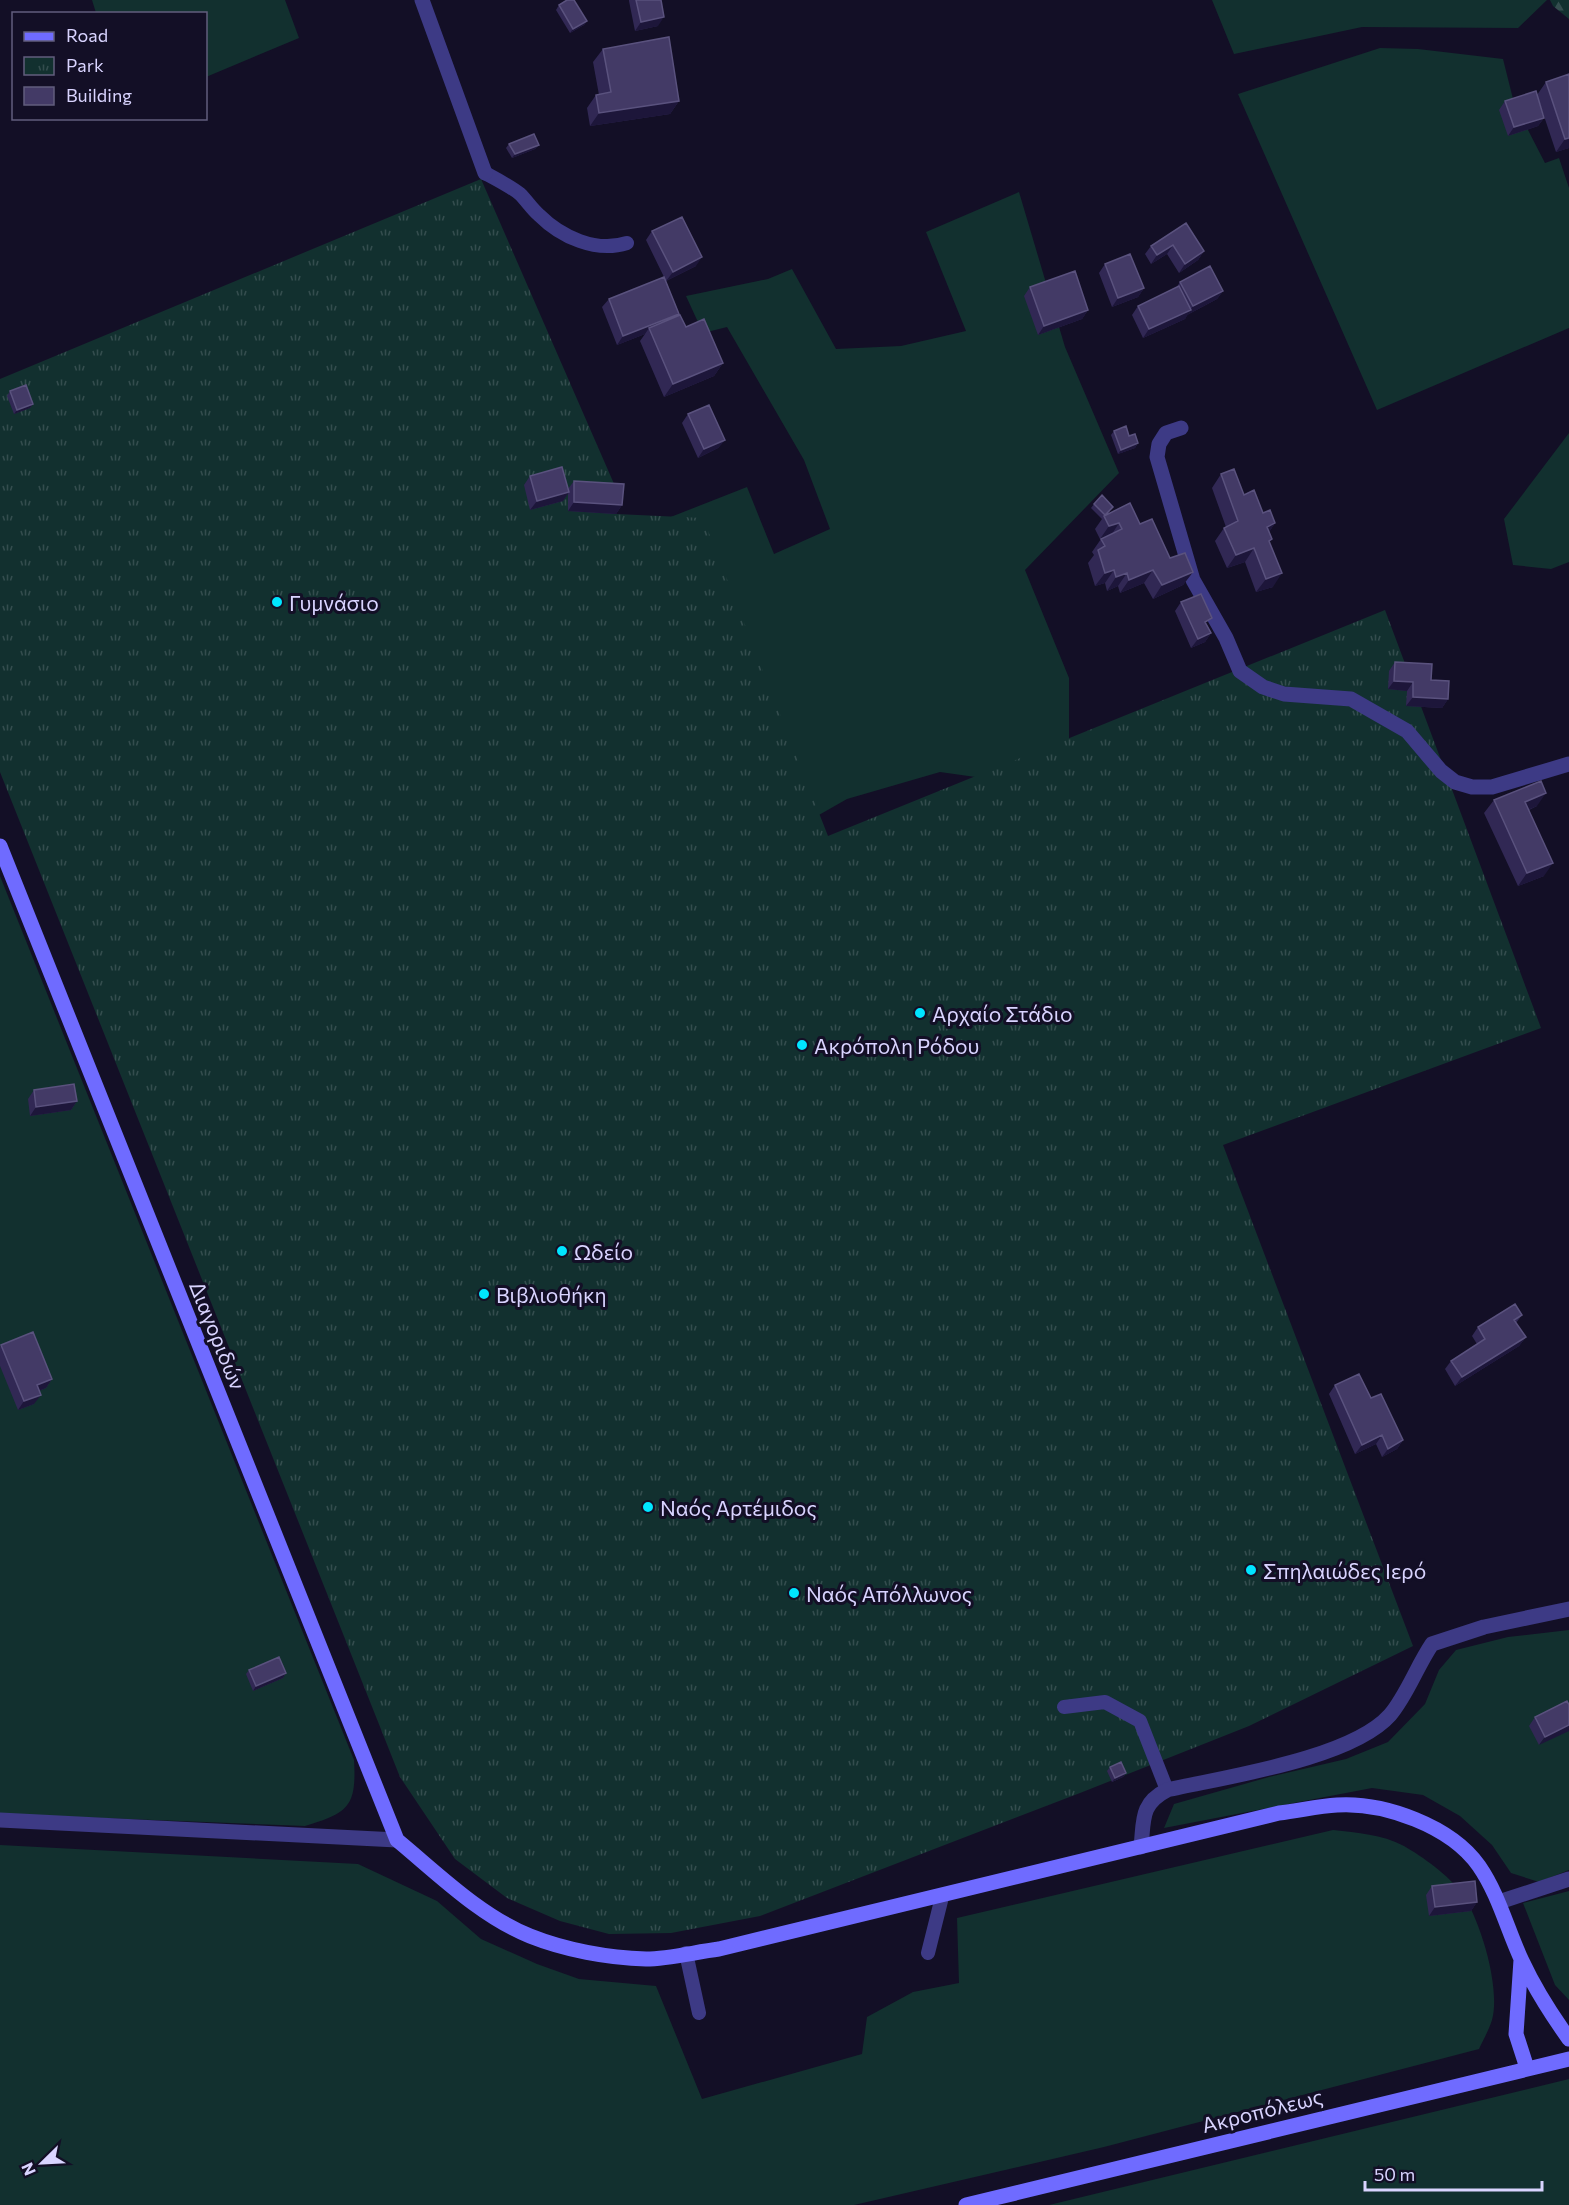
<svg xmlns="http://www.w3.org/2000/svg" width="1569" height="2205" font-family="Commissioner,sans-serif">
<style>
.grass{fill:#12302f}
.forest{fill:url(#forest-firs)}
.park{fill:url(#park-tufts)}
.lines{fill:none;stroke-linecap:round;stroke-linejoin:round}
.lane{stroke:#3d3a85;stroke-width:14}
.street{stroke:#3d3a85;stroke-width:15}
.secondary{stroke:#6f6bff;stroke-width:15}
.wall{fill:#312854}
.shaded-wall{fill:#1d163a}
.building{fill:#433a66;stroke:#5a527e;stroke-width:1.5}
.poi-dot{fill:#00e5ff;stroke:#130f26;stroke-width:2}
.labels{text-anchor:middle;dominant-baseline:central;stroke-width:6;stroke-linejoin:round;paint-order:stroke}
.poi-label{font-size:21px;fill:#d9d4ff;stroke:#130f26;text-anchor:start}
.street-label{font-size:21px;fill:#d9d4ff;stroke:#130f26}
</style>
<defs>
<pattern id="forest-firs" width="22" height="20" patternUnits="userSpaceOnUse" patternTransform="scale(1.5)"><rect width="22" height="20" fill="#12302f"/><path d="M5 1l3.5 6h-7zM16 11l3.5 6h-7z" fill="#344d4e"/></pattern>
<pattern id="park-tufts" width="24" height="20" patternUnits="userSpaceOnUse" patternTransform="scale(1.5)"><rect width="24" height="20" fill="#12302f"/><path d="M3 7l-1-3M5 7V3M7 7l1-3M15 17l-1-3M17 17v-4M19 17l1-3" fill="none" stroke="#344d4e"/></pattern>
</defs>
<rect width="100%" height="100%" fill="#130f26"/>
<!-- grass -->
<path class="grass" d="M92,0H285L299,38L206,77V14L96,13Z
M1212,0H1547L1518,28L1362,27L1234,54Z
M1380,48L1418,49L1503,59L1514,103L1545,163L1559,158L1569,188V328L1377,410L1238,94Z
M1019,192L1065,347L1119,473L1025,570L1069,678V749L1011,782L940,772L847,799L789,832L663,520L747,487L774,554L830,529L804,460L727,327L703,333L686,296L768,279L792,269L836,349L901,346L966,331L926,232Z
M1569,433V562L1551,569L1513,565L1504,519Z
M0,876L354,1760C357,1808 347,1813 305,1826L0,1814Z
M1569,1630V1870L1539,1882L1511,1873L1492,1845L1460,1816L1423,1795L1372,1788L1164,1828L1174,1804L1269,1777L1346,1759L1388,1742L1425,1704L1439,1670L1456,1650L1508,1637Z
M1333,1830C1358,1833 1381,1834 1404,1846C1423,1857 1448,1875 1461,1892C1480,1918 1501,1988 1492,2020C1489,2030 1483,2040 1479,2049L1104,2147L854,2205H0V1845L358,1864L437,1901L481,1939L537,1964L579,1979L656,1986L702,2099L862,2054L867,2017L913,1992L959,1983L957,1918Z
M1569,1891V2000L1555,1985L1523,1903Z
M1569,2079V2205H1049Z"/>
<!-- forest -->
<path class="forest" d="M1550,0H1569V19L1553,6Z"/>
<!-- park -->
<path class="park" d="M481,179L618,493L616,514L703,518L828,836L1385,610L1541,1028L1223,1145L1413,1646L1249,1726L1080,1793L760,1916L671,1933L609,1934L560,1921L507,1898L455,1859L400,1777L0,772V379Z"/>
<g class="lines">
<!-- lane -->
<path class="lane" d="M485,173C496,179 510,186 520,194C527,201 532,209 539,215C561,237 596,253 627,243
M1064,1707L1105,1702L1140,1721L1167,1790
M686,1953L699,2013
M928,1953L942,1897"/>
<!-- street -->
<path class="street" d="M422,0L485,173
M1181,428L1166,433L1159,444L1157,457L1193,580L1226,638L1240,671L1263,687L1284,694L1351,699L1407,731L1441,771L1455,782L1472,787H1492L1569,764
M0,1820L397,1840
M1141,1847C1144,1820 1140,1804 1167,1790C1224,1777 1351,1759 1390,1715C1407,1695 1417,1666 1432,1644L1484,1627L1569,1609
M1499,1902L1569,1879"/>
<!-- secondary -->
<path class="secondary" d="M0,846L397,1840C437,1873 480,1916 530,1936C565,1950 608,1958 646,1959C669,1959 695,1952 719,1949L1279,1813C1298,1811 1318,1806 1337,1805C1384,1802 1451,1826 1479,1866C1499,1895 1507,1929 1522,1961C1535,1989 1551,2014 1569,2039
M1521,1960L1516,2034L1527,2068
M966,2205L1569,2059"/>
</g>
<!-- wall -->
<path class="wall" d="M629,0H661L658,26L635,31L629,1Z
M559,5L587,21L584,25L570,33L556,10Z
M603,49L679,101L670,114L590,126L587,108L596,95H599L593,62Z
M1546,82L1569,148L1556,152L1537,95Z
M1505,101L1544,118L1538,126L1508,136L1499,110Z
M509,144L539,145L535,149L512,158L506,148Z
M1186,223L1204,251L1198,260L1179,273L1167,254L1151,264L1145,254L1151,246Z
M652,231L696,266L666,281L679,314L686,327L723,363L714,376L664,397L640,341L645,334L617,345L602,307L609,299L664,277L646,240Z
M1105,264L1144,288L1138,297L1112,307L1099,273Z
M1180,282L1223,291L1217,299L1187,315L1185,319L1143,338L1132,315L1138,306L1176,288Z
M1030,287L1088,310L1082,319L1038,335L1024,296Z
M10,391L33,404L30,408L14,414L7,396Z
M688,414L725,440L718,448L698,458L682,423Z
M1114,431L1129,436L1138,443L1135,448L1118,454L1111,435Z
M1221,474L1275,523L1269,532L1273,587L1256,592L1245,562L1227,568L1215,541L1224,528L1226,527L1212,488Z
M530,476L568,489L574,481L622,505L616,514L568,511V493L563,501L530,510L524,485Z
M1094,504L1110,511L1108,514L1140,524L1170,558L1193,572L1183,585L1153,599L1144,583L1120,593L1118,586L1107,591L1105,583L1095,586L1088,563L1094,555L1092,552L1101,539H1100L1095,529L1102,519L1091,508Z
M1181,602L1207,625L1211,633L1205,642L1191,648L1175,611Z
M1395,662L1431,680L1448,699L1442,708L1406,706L1407,691L1388,689L1389,671Z
M1494,800L1537,806L1529,810L1544,876L1518,886L1484,813Z
M34,1090L77,1101L71,1110L30,1116L28,1099Z
M1522,1315L1516,1323L1526,1337L1519,1346L1455,1386L1445,1369L1451,1361L1477,1344L1472,1336L1478,1327Z
M1,1345L52,1379L46,1388L39,1391L34,1404L18,1410L0,1366V1347Z
M1335,1385L1371,1398L1403,1440L1397,1449L1382,1457L1376,1444L1355,1454L1329,1394Z
M249,1670L286,1673L283,1678L253,1691L246,1674Z
M1569,1705L1539,1745L1529,1726L1535,1717Z
M1110,1767L1126,1773L1123,1777L1112,1782L1107,1771Z
M1432,1886L1477,1902L1471,1911L1429,1916L1426,1895Z"/>
<!-- shaded-wall -->
<path class="shaded-wall" d="M664,17L658,26L635,31L641,22Z
M587,21L584,25L570,33L573,29Z
M679,101L670,114L590,126L599,113Z
M1544,118L1538,126L1508,136L1514,127Z
M1569,138V148L1556,152L1565,139Z
M539,145L535,149L512,158L515,154Z
M1173,245L1167,254L1151,264L1157,255Z
M1204,251L1198,260L1179,273L1185,264Z
M702,257L696,266L666,281L673,272Z
M1144,288L1138,297L1112,307L1118,298Z
M1223,291L1217,299L1187,315L1193,306Z
M1088,310L1082,319L1038,335L1044,326Z
M1191,310L1185,319L1143,338L1149,329Z
M679,314L651,332L649,328L645,334L617,345L623,336Z
M723,363L714,376L664,397L673,384Z
M33,404L30,408L14,414L17,410Z
M725,440L718,448L698,458L704,449Z
M1138,443L1135,448L1118,454L1121,450Z
M569,492L563,501L530,510L537,501Z
M574,502L622,505L616,514L568,511Z
M1119,523L1110,537L1100,539L1109,526Z
M1275,523L1266,537L1267,527Z
M1254,548L1245,562L1227,568L1236,555Z
M1114,570L1105,583L1095,586L1105,573Z
M1153,570L1144,583L1120,593L1129,580Z
M1193,572L1183,585L1153,599L1162,585Z
M1127,573L1118,586L1107,591L1116,577Z
M1282,573L1273,587L1256,592L1266,579Z
M1211,633L1205,642L1191,648L1198,639Z
M1394,681L1413,682L1407,691L1388,689Z
M1413,697L1448,699L1442,708L1406,706Z
M1546,793L1537,806L1516,815L1525,802Z
M1553,863L1544,876L1518,886L1527,873Z
M77,1101L71,1110L30,1116L36,1107Z
M1526,1337L1519,1346L1455,1386L1462,1377Z
M52,1379L46,1388L31,1394L37,1385Z
M41,1395L34,1404L18,1410L24,1401Z
M1382,1435L1376,1444L1355,1454L1362,1445Z
M1403,1440L1397,1449L1382,1457L1388,1449Z
M286,1673L283,1678L253,1691L256,1686Z
M1569,1725V1731L1539,1745L1545,1737Z
M1126,1773L1123,1777L1112,1782L1115,1778Z
M1477,1902L1471,1911L1429,1916L1435,1907Z"/>
<!-- building -->
<path class="building" d="M567,0H574L587,21L573,29L559,5Z
M636,0H661L664,17L641,22Z
M669,37L679,101L599,113L596,95L611,92L603,49Z
M1569,74V138L1565,139L1546,82Z
M1536,91L1544,118L1514,127L1505,101Z
M534,134L539,145L515,154L509,144Z
M682,217L702,257L673,272L652,231Z
M1186,223L1204,251L1185,264L1173,245L1157,255L1151,246Z
M1130,254L1144,288L1118,298L1105,264Z
M1210,266L1223,291L1193,306L1180,282Z
M1075,271L1088,310L1044,326L1030,287Z
M664,277L679,314L623,336L609,299Z
M1179,286L1191,310L1149,329L1138,306Z
M680,315L686,327L704,319L723,363L673,384L649,328Z
M26,385L33,404L17,410L10,391Z
M709,405L725,440L704,449L688,414Z
M1126,426L1129,436L1135,434L1138,443L1121,450L1114,431Z
M562,467L569,492L537,501L530,476Z
M1234,469L1244,495L1254,490L1263,513L1270,510L1275,523L1267,527L1272,539L1269,541L1282,573L1266,579L1254,548L1236,555L1224,528L1238,521L1221,474Z
M574,481L624,484L622,505L574,502Z
M1102,495L1113,507L1105,515L1094,504Z
M1130,503L1140,524L1152,519L1170,558L1185,553L1193,572L1162,585L1153,570L1129,580L1127,573L1116,577L1114,570L1105,573L1098,550L1105,546L1101,539L1122,529L1119,523L1109,526L1104,516Z
M1201,594L1212,618L1205,622L1211,633L1198,639L1181,602Z
M1395,662L1432,664L1431,680L1449,681L1448,699L1413,697V682L1394,681Z
M1541,781L1546,793L1525,802L1553,863L1527,873L1494,800Z
M74,1084L77,1101L36,1107L34,1090Z
M1515,1304L1522,1315L1514,1320L1526,1337L1462,1377L1451,1361L1485,1339L1478,1327Z
M33,1332L52,1379L37,1385L41,1395L24,1401L1,1345Z
M1359,1374L1371,1398L1381,1394L1403,1440L1388,1449L1382,1435L1362,1445L1335,1385Z
M279,1657L286,1673L256,1686L249,1670Z
M1567,1701L1569,1705V1725L1545,1737L1535,1717Z
M1121,1762L1126,1773L1115,1778L1110,1767Z
M1475,1881L1477,1902L1435,1907L1432,1886Z"/>
<!-- markers -->
<g class="poi-dot">
<circle cx="277" cy="602" r="6"/>
<circle cx="920" cy="1013" r="6"/>
<circle cx="802" cy="1045" r="6"/>
<circle cx="562" cy="1251" r="6"/>
<circle cx="484" cy="1294" r="6"/>
<circle cx="648" cy="1507" r="6"/>
<circle cx="1251" cy="1570" r="6"/>
<circle cx="794" cy="1593" r="6"/>
</g>
<g class="labels">
<!-- poi labels -->
<g class="poi-label">
<text x="289" y="602">Γυμνάσιο</text>
<text x="932" y="1013">Αρχαίο Στάδιο</text>
<text x="814" y="1045">Ακρόπολη Ρόδου</text>
<text x="574" y="1251">Ωδείο</text>
<text x="496" y="1294">Βιβλιοθήκη</text>
<text x="660" y="1507">Ναός Αρτέμιδος</text>
<text x="1263" y="1570">Σπηλαιώδες Ιερό</text>
<text x="806" y="1593">Ναός Απόλλωνος</text>
</g>
<!-- street labels -->
<g class="street-label">
<text transform="translate(218 1335) rotate(68)">Διαγοριδών</text>
<text transform="translate(1262 2110) rotate(-14)">Ακροπόλεως</text>
</g>
</g>
<!-- legend -->
<rect x="12" y="12" width="195" height="108" fill="#130f26" stroke="#625e7d" stroke-width="1.5"/>
<rect x="24" y="32" width="30" height="9" fill="#6f6bff" stroke="#625e7d" stroke-width="1.5"/>
<text x="66" y="42" font-size="18" fill="#d9d4ff">Road</text>
<rect x="24" y="57" width="30" height="18" fill="url(#park-tufts)" stroke="#625e7d" stroke-width="1.5"/>
<text x="66" y="72" font-size="18" fill="#d9d4ff">Park</text>
<rect x="24" y="87" width="30" height="18" fill="#433a66" stroke="#625e7d" stroke-width="1.5"/>
<text x="66" y="102" font-size="18" fill="#d9d4ff">Building</text>
<!-- north arrow -->
<g transform="translate(42 2163) rotate(246)" stroke="#130f26" stroke-width="4.5" paint-order="stroke">
<path d="M0-4.5L10 22L0 15L-10 22Z" fill="#d9d4ff"/>
<text y="-9" font-size="16" font-weight="bold" text-anchor="middle" fill="#d9d4ff">N</text>
</g>
<!-- scale -->
<path d="M1365 2181v9h177v-9" fill="none" stroke="#d9d4ff" stroke-width="3"/>
<text x="1374" y="2181" font-size="18" fill="#d9d4ff" stroke="#130f26" stroke-width="4.5" paint-order="stroke">50 m</text>
</svg>
